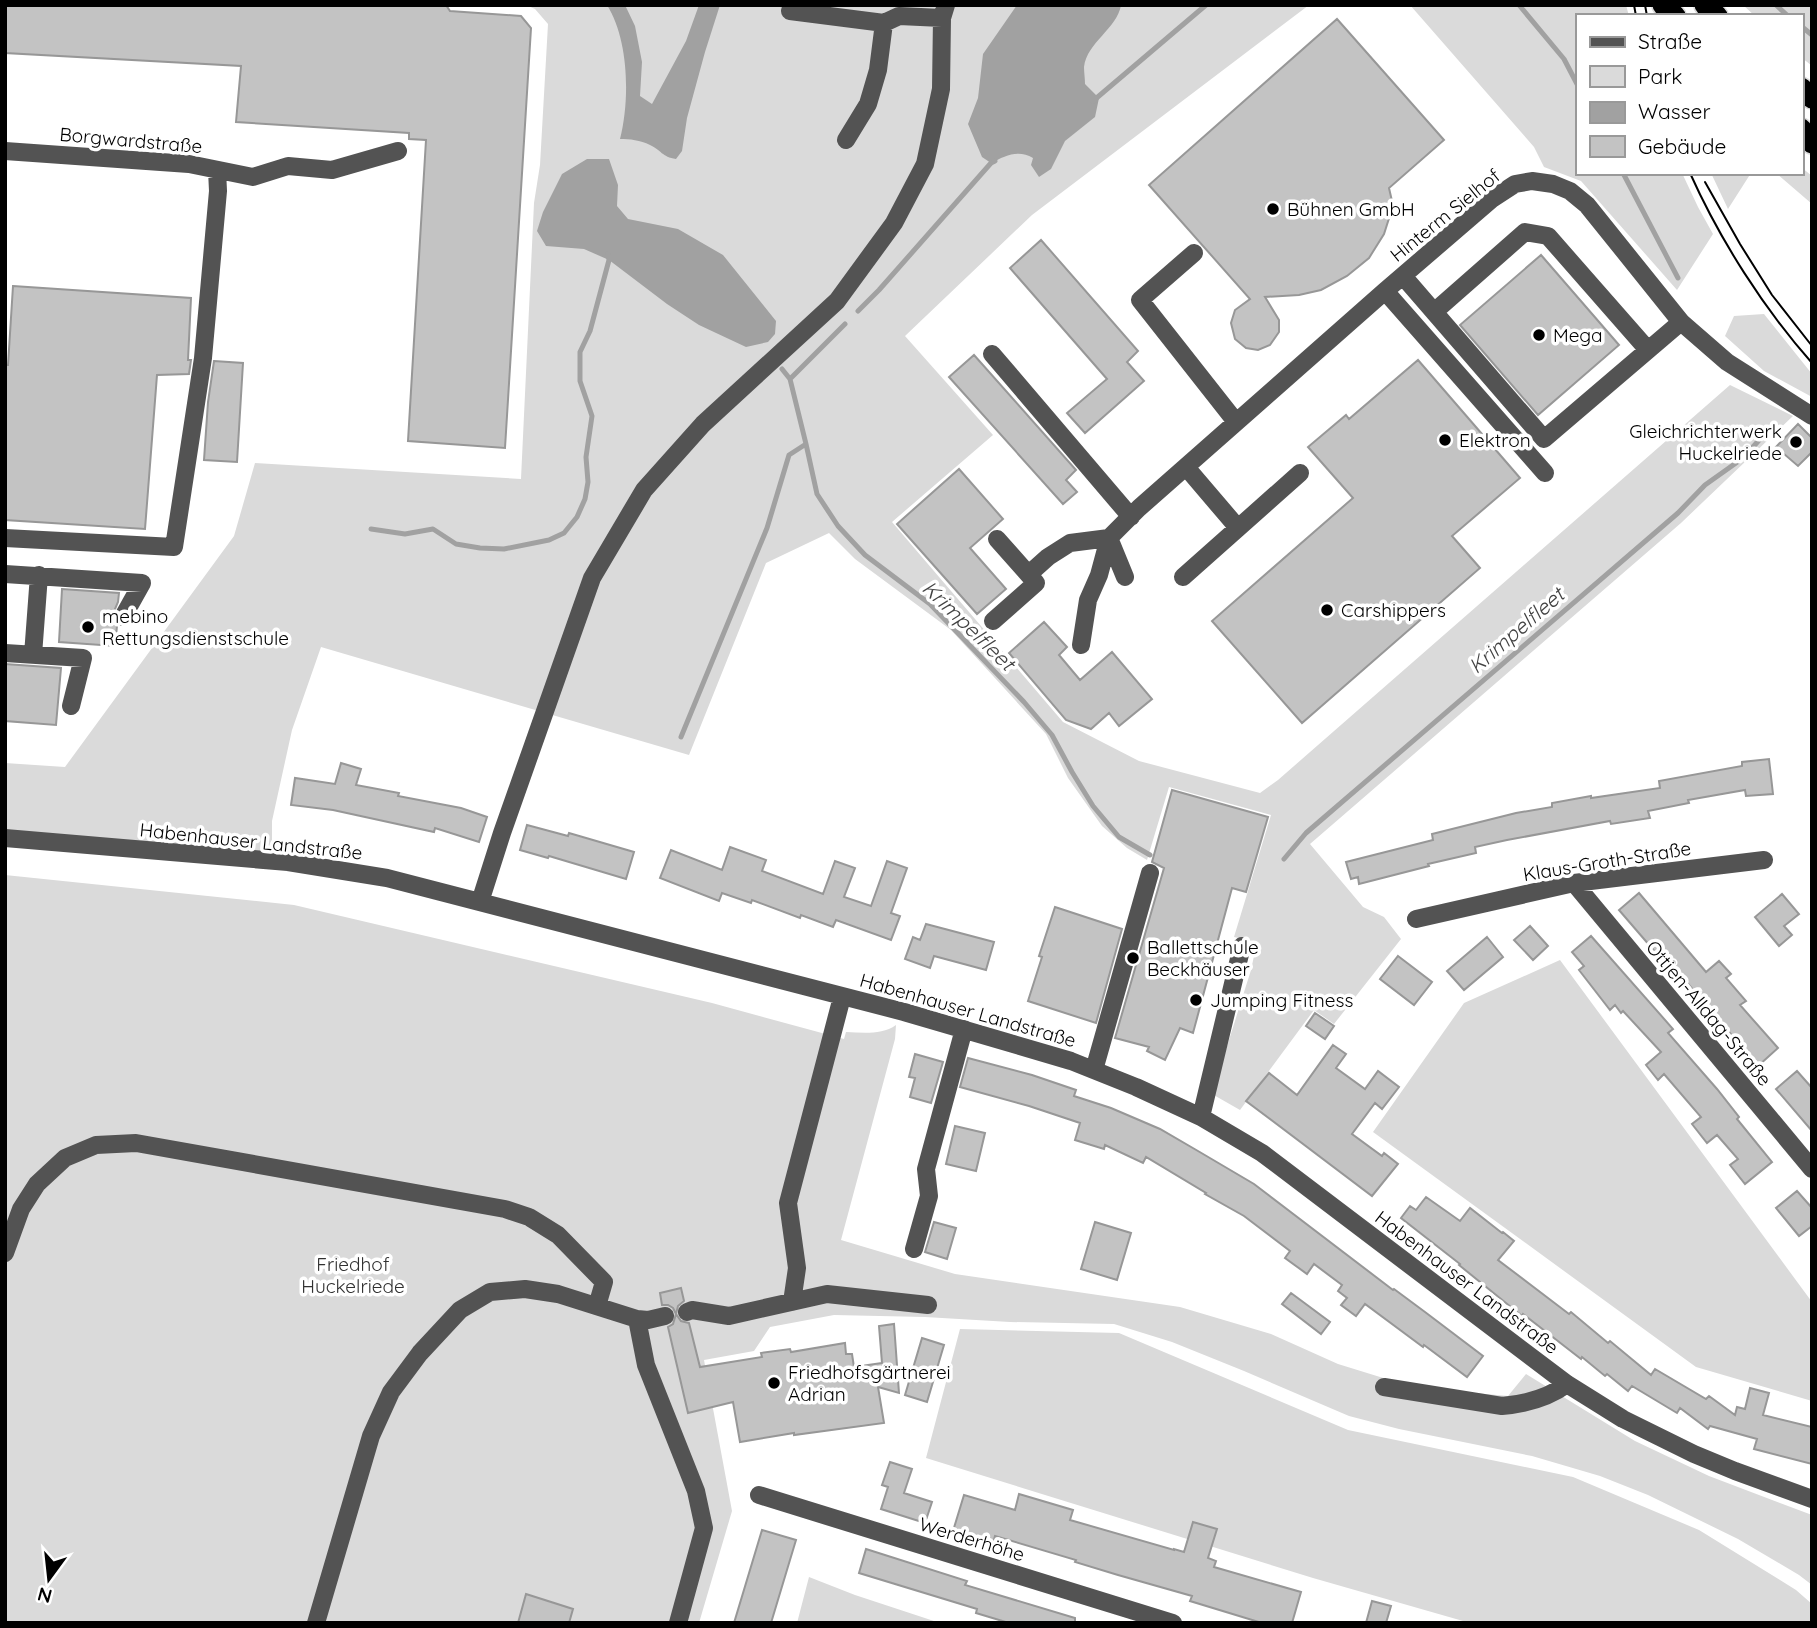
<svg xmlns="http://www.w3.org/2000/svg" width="1817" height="1628" font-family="Quicksand,sans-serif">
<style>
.green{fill:#dadada}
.water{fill:#a1a1a1}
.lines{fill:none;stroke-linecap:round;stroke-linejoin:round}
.stream{stroke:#a1a1a1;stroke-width:5}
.building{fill:#c3c3c3;stroke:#979797;stroke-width:2}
.highway-casing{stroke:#dbdbdb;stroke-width:24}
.minor{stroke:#535353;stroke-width:18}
.highway{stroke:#000;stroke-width:21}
.tram{stroke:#000;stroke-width:2}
.poi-dot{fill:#000;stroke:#fff;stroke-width:2.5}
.labels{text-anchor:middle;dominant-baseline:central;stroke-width:7;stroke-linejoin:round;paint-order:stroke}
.street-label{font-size:19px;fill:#000;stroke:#fff}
.poi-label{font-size:19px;fill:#000;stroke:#fff;text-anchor:start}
.park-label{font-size:19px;fill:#313131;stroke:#fff}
.water-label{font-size:21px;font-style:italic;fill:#424242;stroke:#fff}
</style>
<rect width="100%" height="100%" fill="#fff"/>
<!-- green -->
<path class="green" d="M526,5H1309L1032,215L905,336L993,435L892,522L1063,722L1139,761L1260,793L1278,780L1730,385L1793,416L1681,523L1310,844L1363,907L1384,917L1401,939L1334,1024L1314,1010L1240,1110L1212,1094L1251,970L1257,942L1234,937L1271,815L1169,787L1147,860L1127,848L1102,826L1068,778L1046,734L951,630L855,559L829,533L766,563L689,755L321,647L292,730L272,821V853L5,830V763L65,767L234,536L255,463L521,479L534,203L540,165L548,24L535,9Z
M1410,5H1626L1629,16H1577V173H1682L1698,207L1713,234L1677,290L1581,181L1544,167L1534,147Z
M1743,5H1812V66L1801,57V16H1755Z
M1801,167L1812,176V204L1776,173H1801Z
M1711,173H1751L1728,209Z
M1764,314L1812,374V397L1764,371L1725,336L1734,316Z
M5,875L294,905L712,1003L844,1039L846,1032C863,1033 882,1035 896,1025L895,1039L841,1240L955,1274L1180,1307L1271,1334L1338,1364L1393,1381L1442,1390L1508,1396L1526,1374L1635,1441L1709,1476L1812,1515V1585L1799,1575L1738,1539L1648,1495L1600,1476L1532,1456L1399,1429L1349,1416L1244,1371L1172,1342L1114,1324L1010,1322L925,1317L834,1315L770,1327L754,1351L704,1360L732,1511L699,1623H5Z
M1560,960L1812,1302V1401L1696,1367L1373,1132L1464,1003Z
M960,1329L1119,1333L1348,1430L1573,1477L1699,1530L1796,1590L1812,1604V1623H1470L1313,1578L926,1458Z
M809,1577L855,1595L940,1623H797Z"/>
<!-- water -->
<path class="water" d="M607,5H625L635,26L642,62L640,96L652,104L686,41L699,5H720L705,52L687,118L682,151L676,159C662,157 661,150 650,145C640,140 630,139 620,139C630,100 629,40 607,5Z
M1017,5H1121C1117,29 1087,42 1084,67C1084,72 1085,79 1085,84L1099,98L1095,117L1065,141L1051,169L1039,177L1031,165L1033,158C1018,149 1005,156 991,163L982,157L968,124L978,98L983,54Z
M587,159H609L618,185L617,206L628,219L678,229L723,255L776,321L775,334L768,342L746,347L699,325L667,304L609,260L584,249L546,246L537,231L543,212L562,174Z"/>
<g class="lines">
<!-- stream -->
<path class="stream" d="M1519,5L1564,59L1577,84
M1776,5L1788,16
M1801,26L1812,35
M1093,101L1206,5
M1623,173L1678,278
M858,311L879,290L991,163L995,161
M790,379L845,324
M806,444L817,494L838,526L865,555L930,604L1024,702L1052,735L1072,772L1093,806L1119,837L1150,855
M371,529L405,534L433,529L456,544L480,548L504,549L549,540L564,533L577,517L585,499L588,482L586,457L592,416L580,381V352L590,331L609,260L608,254
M681,737L767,528L789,455L806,444L790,379L782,369
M1284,859L1306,833L1678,513L1705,485L1743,458L1770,428"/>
</g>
<!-- building -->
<path class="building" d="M5,5H446L450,11L521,16L531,28L505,448L408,441L426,140L409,139V133L236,122L241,66L5,53Z
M1337,19L1444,140L1389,188L1392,201L1391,212L1384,234L1369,258L1347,276L1321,290L1299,295L1265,297L1279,320V332L1270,345L1258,350L1246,348L1235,339L1231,323L1235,310L1250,299L1149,185Z
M1041,240L1138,351L1127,362L1144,381L1085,433L1067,413L1107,379L1010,268Z
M1541,255L1619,345L1538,415L1460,325Z
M13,286L191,298L188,360H191L189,374L157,375L145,529L5,520V365H8Z
M974,355L1076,470L1066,480L1077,492L1063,504L949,377Z
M1418,360L1520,478L1452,536L1480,568L1302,723L1212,621L1353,498L1308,447L1346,415L1349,419Z
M214,361L243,363L237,462L204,460L208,402Z
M1798,424L1812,438V452L1798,466L1776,447Z
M959,469L1003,519L970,548L1006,589L977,614L897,524Z
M62,589L119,593L118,602L112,616L113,622L117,626L115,646L59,642Z
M1044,622L1067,647L1059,655L1080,680L1112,652L1152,699L1119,726L1109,713L1091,729L1066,720L1009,653Z
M5,664L61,668L56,725L5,721Z
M1769,759L1773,794L1746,796L1745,790L1688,800L1689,803L1648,811L1650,818L1611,824L1610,821L1507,840L1475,847L1476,853L1428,864L1429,866L1359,884L1358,877L1351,879L1346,862L1433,840L1432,834L1516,813L1552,807V803L1591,796V798L1660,788L1659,781L1742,766V762Z
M341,763L361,769L356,785L399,793L398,796L461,808L487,817L479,842L435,828L434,832L333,810L291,805L295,778L335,784Z
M1172,790L1268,817L1246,892L1232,888L1193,1033L1180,1028L1165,1060L1147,1051L1149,1047L1115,1038L1164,868L1152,862Z
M527,825L568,836L569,833L634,852L626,879L549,856L548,858L520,850Z
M730,847L766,860L762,871L823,894L835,861L855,868L844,897L871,906L887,861L907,868L891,913L900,916L891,940L836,920L833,927L801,915L800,918L752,900L751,903L722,893L719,901L660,878L671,850L722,870Z
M1639,893L1706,972L1719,961L1731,974L1726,978L1746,1001L1740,1005L1778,1048L1758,1066L1678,972L1675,975L1619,910Z
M1782,894L1799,914L1784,926L1792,935L1779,946L1755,917Z
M1055,907L1122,929L1096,1023L1028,1001L1042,957L1039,956Z
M926,924L994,942L986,970L934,956L930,968L905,959L913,937L920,940Z
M1530,926L1548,946L1533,960L1514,940Z
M1591,936L1673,1029L1668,1033L1717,1089L1739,1117L1737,1119L1772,1162L1745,1184L1730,1165L1738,1159L1717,1135L1707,1143L1692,1124L1701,1117L1664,1074L1658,1080L1646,1065L1661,1052L1623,1011L1621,1013L1615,1005L1610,1010L1579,970L1584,966L1572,952Z
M1487,937L1503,957L1464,990L1447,971Z
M1398,956L1432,982L1414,1005L1380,979Z
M1315,1013L1334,1026L1325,1039L1306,1026Z
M1333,1045L1346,1054L1336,1068L1365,1089L1378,1071L1399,1087L1382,1109L1375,1103L1352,1134L1382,1156L1384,1153L1398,1164L1372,1196L1246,1101L1269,1073L1297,1095Z
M915,1054L943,1062L931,1103L910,1097L915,1078L909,1077Z
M968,1058L1032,1075L1076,1090L1074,1096L1111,1108L1160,1129L1198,1151L1254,1184L1393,1290L1394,1289L1425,1312L1483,1356L1467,1377L1424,1345L1423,1347L1365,1304L1356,1316L1341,1305L1347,1298L1338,1291L1342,1285L1314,1264L1307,1274L1285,1258L1290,1251L1244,1216L1205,1194L1206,1193L1146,1157L1143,1163L1105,1145L1104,1149L1075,1140L1080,1123L1029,1106L960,1087Z
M1797,1071L1812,1088V1131L1776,1089Z
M955,1126L985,1133L976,1171L946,1164Z
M1797,1191L1812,1208V1226L1799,1236L1776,1208Z
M1426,1197L1460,1221L1470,1208L1502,1233L1503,1232L1514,1241L1498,1260L1569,1314L1571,1312L1608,1343L1610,1341L1651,1375L1655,1369L1706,1399L1709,1396L1735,1415L1737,1407L1745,1409L1750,1388L1769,1393L1763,1415L1812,1427V1464L1754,1449L1757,1439L1710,1426L1708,1429L1680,1408L1677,1413L1632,1386L1628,1391L1607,1374L1605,1376L1582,1357L1581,1359L1523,1314L1522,1316L1459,1265L1460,1264L1401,1218L1410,1206L1416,1210Z
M934,1222L956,1228L947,1259L925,1252Z
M1095,1222L1131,1233L1117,1280L1081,1269Z
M681,1288L684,1301L678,1306L676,1314L673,1308L668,1305H662L660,1293Z
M1291,1293L1330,1322L1321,1334L1282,1304Z
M676,1314L681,1321L689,1323L700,1367L762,1357L761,1353L790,1349L791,1352L845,1343L846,1354H852L854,1367L882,1363L879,1326L894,1324L899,1393L878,1387L884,1423L794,1435V1433L740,1442L733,1402L688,1413L668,1327L673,1324Z
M922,1338L944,1345L927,1402L905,1395Z
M890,1462L912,1469L904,1493L932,1502L925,1523L881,1509L888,1487L882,1485Z
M1019,1494L1073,1510L1070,1520L1174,1550V1549L1184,1552L1193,1522L1217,1529L1208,1558L1216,1561L1214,1567L1301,1592L1292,1623H1262L1190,1601L1192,1596L1118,1575L1075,1562L1076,1560L995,1536L993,1543L953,1531L964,1495L1015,1510Z
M762,1530L796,1540L771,1623H734Z
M866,1549L967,1581L965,1585L1075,1618V1623H1009L976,1613L977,1609L859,1573Z
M526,1594L573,1609L569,1623H518Z
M1372,1601L1391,1606L1386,1623H1366Z"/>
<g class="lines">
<defs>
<path id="highway" d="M1663,5L1675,16
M1705,5L1717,16
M1801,88L1812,98
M1801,129L1812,143"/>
</defs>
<!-- highway casing -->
<use href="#highway" class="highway-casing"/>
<!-- minor -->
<path class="minor" d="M790,11L884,23
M846,140L868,104L878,70L884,23L899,16L942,18
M5,151L189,164L253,177L288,166L332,170L398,151
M1194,253L1140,300L1236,422
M1403,276L1544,439L1681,322
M1385,291L1545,473
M1434,312L1525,232L1548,236L1648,350
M992,354L1131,517
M1186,467L1238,528
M5,538L174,547L203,358L218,191L217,170
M1109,538L1125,577
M5,574L142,583L123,617
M1029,574L1048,557L1070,543L1109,538
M1183,577L1300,473
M993,621L1036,583L997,539
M1081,645L1088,600L1099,575L1109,538L1139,508L1385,291L1492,199L1515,184L1532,181L1553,184L1570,191L1587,205L1681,322L1727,362L1812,416
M5,653L83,658L71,706
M33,655L39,575
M5,838L288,862L387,878L904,1012L1071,1061L1136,1087L1201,1117L1262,1153L1567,1384L1623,1419L1694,1454L1735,1471L1812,1499
M1574,883L1812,1169
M480,902L502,833L592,578L644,490L703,424L837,301L894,223L925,164L941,89L942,18L946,5
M1416,919L1574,883L1764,860
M1094,1070L1150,873
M1201,1117L1242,946
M914,1249L929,1196L926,1169L964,1029
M5,1253L21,1209L37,1184L65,1158L96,1145L136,1143L505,1209L529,1217L558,1235L604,1282L597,1306
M792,1302L797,1268L788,1203L842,997
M687,1312L692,1310L729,1316L827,1294L928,1305
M637,1319L646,1365L696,1491L704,1528L678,1623
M1384,1387L1502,1406C1525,1404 1548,1398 1567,1384
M759,1495L1173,1623
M316,1623L371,1436L391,1392L420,1353L460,1310L490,1292L525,1289L558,1294L637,1319L648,1320L665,1316"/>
<!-- highway -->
<use href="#highway" class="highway"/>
<!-- tram -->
<path class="tram" d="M1634,5L1636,16
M1645,5L1647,16
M1690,173C1720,240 1764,309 1812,363
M1705,182L1740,244L1772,295L1812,346"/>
</g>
<!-- markers -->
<g class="poi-dot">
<circle cx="1273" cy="209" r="7"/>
<circle cx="1539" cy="335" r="7"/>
<circle cx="1445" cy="440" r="7"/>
<circle cx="1796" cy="442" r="7"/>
<circle cx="1327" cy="610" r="7"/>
<circle cx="88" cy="627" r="7"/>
<circle cx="1133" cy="958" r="7"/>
<circle cx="1196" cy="1000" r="7"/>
<circle cx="774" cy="1383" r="7"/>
</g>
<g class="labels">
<!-- street labels -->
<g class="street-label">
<text transform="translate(131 140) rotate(5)">Borgwardstraße</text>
<text transform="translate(1445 215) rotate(-39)">Hinterm Sielhof</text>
<text transform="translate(251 841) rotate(6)">Habenhauser Landstraße</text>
<text transform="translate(1607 861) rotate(-9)">Klaus-Groth-Straße</text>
<text transform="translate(968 1010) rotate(16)">Habenhauser Landstraße</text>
<text transform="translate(1709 1013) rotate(50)">Ottjen-Alldag-Straße</text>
<text transform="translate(1467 1282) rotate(37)">Habenhauser Landstraße</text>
<text transform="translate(972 1539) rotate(17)">Werderhöhe</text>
</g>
<!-- poi labels -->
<g class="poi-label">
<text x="1287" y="209">Bühnen GmbH</text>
<text x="1553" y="335">Mega</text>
<text x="1782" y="431" text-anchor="end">Gleichrichterwerk<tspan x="1782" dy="22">Huckelriede</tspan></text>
<text x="1459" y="440">Elektron</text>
<text x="1341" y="610">Carshippers</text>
<text x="102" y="616">mebino<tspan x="102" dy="22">Rettungsdienstschule</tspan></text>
<text x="1147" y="947">Ballettschule<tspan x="1147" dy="22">Beckhäuser</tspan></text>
<text x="1210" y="1000">Jumping Fitness</text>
<text x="788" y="1372">Friedhofsgärtnerei<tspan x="788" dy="22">Adrian</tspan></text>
</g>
<!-- park labels -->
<g class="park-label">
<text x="353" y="1264">Friedhof<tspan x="353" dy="22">Huckelriede</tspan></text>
</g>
<!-- water labels -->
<g class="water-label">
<text transform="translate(969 625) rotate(44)">Krimpelfleet</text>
<text transform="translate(1516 630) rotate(-41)">Krimpelfleet</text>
</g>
</g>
<!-- border -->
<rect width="1817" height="1628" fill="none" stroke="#000000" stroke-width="14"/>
<!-- legend -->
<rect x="1576" y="14" width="228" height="161" fill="#ffffff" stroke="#999999" stroke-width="2"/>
<rect x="1590" y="37" width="35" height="10" fill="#535353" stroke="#999999" stroke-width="2"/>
<text x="1638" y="49" font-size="21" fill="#000000">Straße</text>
<rect x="1590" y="66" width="35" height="21" fill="#dadada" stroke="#999999" stroke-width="2"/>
<text x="1638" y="84" font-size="21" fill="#000000">Park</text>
<rect x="1590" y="102" width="35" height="21" fill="#a1a1a1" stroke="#999999" stroke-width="2"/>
<text x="1638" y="119" font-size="21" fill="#000000">Wasser</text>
<rect x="1590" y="136" width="35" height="21" fill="#c3c3c3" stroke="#999999" stroke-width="2"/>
<text x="1638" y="154" font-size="21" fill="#000000">Gebäude</text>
<!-- north arrow -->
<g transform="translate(49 1579) rotate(195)" stroke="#ffffff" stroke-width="5" paint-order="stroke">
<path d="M0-5L12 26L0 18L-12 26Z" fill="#000000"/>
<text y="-10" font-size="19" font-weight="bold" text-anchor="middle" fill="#000000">N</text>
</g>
</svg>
